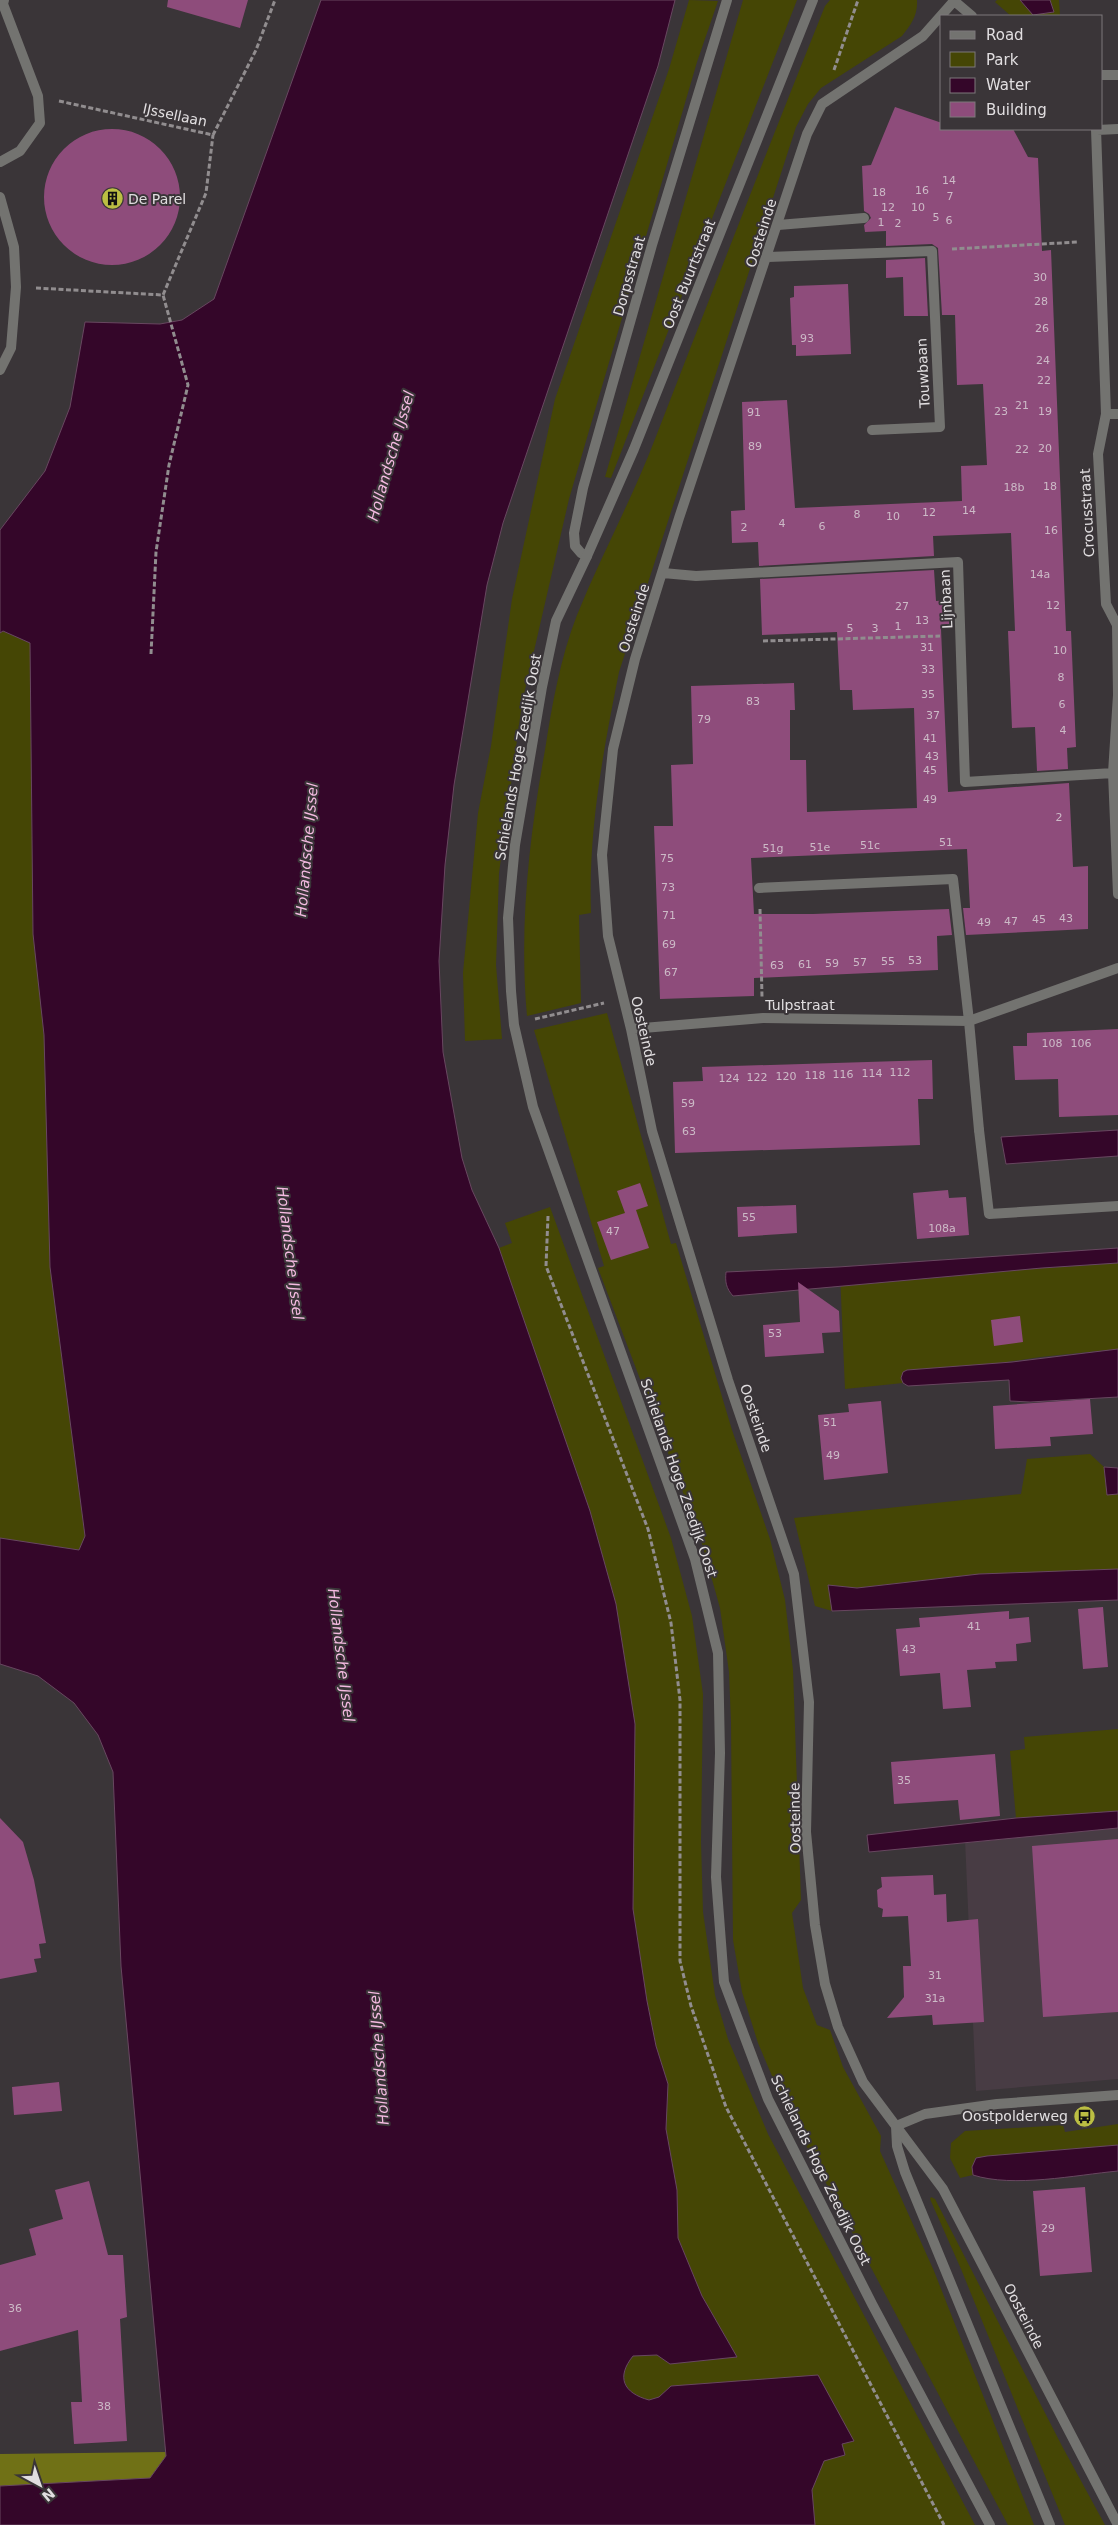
<svg xmlns="http://www.w3.org/2000/svg" width="1118" height="2525" font-family="'DejaVu Sans',sans-serif">
<style>
.built{fill:#483c44}
.green{fill:#454605}
.forest{fill:#707116}
.water{fill:#340629;stroke:#684760}
.building{fill:#8e4c7b}
.lines{fill:none;stroke-linecap:round;stroke-linejoin:round}
.path{stroke:#918d8f;stroke-width:3;stroke-dasharray:5 2.5;stroke-linecap:butt}
.service{stroke:#737370;stroke-width:10}
.minor{stroke:#737370;stroke-width:10}
.tertiary{stroke:#737370;stroke-width:10}
.labels{text-anchor:middle;dominant-baseline:central;stroke-width:4;stroke-linejoin:round;paint-order:stroke}
.number-label{font-size:11px;fill:#ccbac7}
.street-label{font-size:14px;fill:#e1dee0;stroke:#3a3538}
.poi-label{font-size:14px;fill:#e1dee0;stroke:#3a3538;text-anchor:start}
.water-label{font-size:15px;font-style:italic;fill:#f4bae1;stroke:#3a3538}
</style>
<rect width="100%" height="100%" fill="#3a3538"/>
<!-- built -->
<path class="built" d="M1118,1828V2079L976,2091L965,1839Z"/>
<!-- green -->
<path class="green" d="M689,0L718,1L697,62L569,499L522,703L499,873L496,965L502,1039L465,1041L463,973L478,813L491,746L512,599L555,399L669,69Z
M743,0H797L611,478L605,477Z
M830,0H917C918,15 911,25 902,36L821,88L808,104L796,127L619,672C603,752 588,831 591,913L579,915L581,1003L527,1016C519,927 529,838 545,750C552,705 560,659 577,615C601,556 632,499 655,439C711,295 767,150 825,6Z
M997,0H1020L1024,5L1054,11L1050,0H1059L1060,16H1011L995,2Z
M3,631L30,643L33,934L44,1035L50,1267L85,1537L79,1550L0,1538V633Z
M607,1013L671,1244L676,1243L732,1430L770,1539L785,1600L793,1670L801,1900L792,1913L803,1988L817,2025L830,2030L843,2067L881,2136L880,2151L934,2271L1034,2525H1008L784,2104L758,2043L742,1992L733,1940L731,1722L729,1672L720,1608L701,1540L598,1268L604,1266L534,1030Z
M550,1207L671,1538L692,1616L703,1694L701,1842L703,1912L715,1995L728,2039L768,2134L975,2525H815L812,2490L824,2460L845,2455L842,2444L853,2441L671,2386L659,2397L649,2400C623,2393 617,2377 633,2356L657,2355L670,2364L737,2357L702,2296L678,2238L677,2190L666,2129L668,2084L656,2046L647,2001L633,1909L635,1724L616,1604L590,1511L499,1248L512,1243L505,1223Z
M1026,1254L1029,1269L1118,1263V1349L1040,1357L901,1378L903,1383L845,1389L840,1273L879,1266Z
M1090,1454L1104,1467L1107,1494H1118V1569L979,1574L857,1588L829,1585L832,1611L815,1606L794,1518L1021,1494L1027,1459Z
M1118,1729V1811L1016,1818L1010,1751L1025,1749L1024,1737Z
M1118,2124V2145L976,2158L972,2167L973,2175L960,2178L950,2158L951,2143L965,2131L1063,2125L1065,2132Z
M931,2197L935,2199L1062,2446L1105,2525H1065L961,2269L930,2199Z"/>
<!-- forest -->
<path class="forest" d="M166,2452V2456L150,2478L0,2486V2454Z"/>
<!-- water -->
<path class="water" d="M321,0H675L658,66L503,523L487,585L454,785L445,865L439,961L443,1052L462,1158L472,1190L499,1248L590,1511L616,1604L635,1724L633,1909L647,2001L656,2046L668,2084L666,2129L677,2190L678,2238L702,2296L737,2357L670,2364L657,2355L633,2356C616,2377 623,2393 649,2400L659,2397L671,2386L818,2375L854,2441L842,2444L845,2455L824,2461L812,2490L815,2525H0V2486L150,2478L166,2456L121,1966L113,1772L98,1735L74,1703L38,1676L0,1664V1538L79,1550L85,1536L50,1267L44,1035L33,934L30,643L3,631L0,633V530L45,471L70,407L85,322L160,324L182,320L214,299Z
M1020,0H1050L1054,12L1033,15Z
M1118,1130V1156L1006,1164L1001,1137Z
M1118,1248V1263L1042,1268L733,1296C726,1288 725,1282 726,1272L838,1267Z
M1118,1349V1397L1030,1402L1010,1401L1009,1380L908,1386L903,1383L901,1378L903,1372L907,1370L1012,1362Z
M1104,1467L1118,1468V1494L1107,1495Z
M1118,1569V1600L832,1611L828,1585L857,1588L979,1574Z
M1118,1811V1828L869,1852L867,1835L1016,1818Z
M1118,2145V2171C1076,2175 1013,2188 973,2175L972,2167L976,2158L987,2156Z"/>
<!-- building -->
<path class="building" d="M168,0H248L240,28L167,7Z
M895,107L942,123V129H1013L1028,157L1038,158L1042,251L1051,250L1066,631H1071L1076,747L1067,748L1068,769L1037,771L1035,727L1012,728L1008,631H1015L1011,533L933,536L934,556L759,566L758,542L732,543L731,511L745,510L742,402L787,400L795,508L962,501L961,466L987,465L983,384L957,385L955,315H942L938,248L932,244L886,246V231L865,232L864,225L871,218L869,214L864,211L862,166L871,165Z
M44 197a68 68 0 1 1 136 0a68 68 0 1 1-136 0Z
M925,258L928,316H904L903,277L886,278V260Z
M848,284L851,354L796,356V345H792L790,298L794,297V286Z
M934,570L936,601L949,600L950,628L941,629L948,792L1069,783L1073,867L1088,866V929L966,935L963,908H970L967,849L751,858L754,914H813L949,909L952,935L937,936L938,970L754,978V996L660,999L654,826H673L671,765L693,764L691,686L794,683L795,710H790V760H806L807,812L917,808L914,708L853,710L852,690H840L837,632L762,635L760,579Z
M1118,1029V1115L1059,1117L1058,1079L1015,1080L1013,1046H1027V1033Z
M932,1060L933,1099H918L920,1145L675,1153L673,1082L703,1081L702,1067Z
M640,1183L648,1206L636,1210L649,1248L611,1260L597,1222L625,1213L617,1191Z
M948,1190L949,1198L966,1197L969,1235L917,1239L913,1193Z
M796,1205L797,1233L738,1237L737,1207Z
M798,1282L839,1311L840,1332L822,1333L824,1353L765,1357L763,1325L800,1322Z
M1020,1316L1023,1342L994,1346L991,1320Z
M1090,1399L1093,1434L1050,1437L1051,1446L995,1449L993,1406Z
M881,1401L888,1473L824,1480L818,1415L849,1412L848,1404Z
M1103,1607L1108,1667L1083,1669L1078,1609Z
M1009,1611V1619L1029,1617L1031,1642L1016,1644L1017,1661L995,1662L996,1668L967,1670L971,1707L943,1709L940,1673L900,1676L896,1629L920,1627L919,1618Z
M995,1754L1000,1816L960,1820L958,1800L894,1804L891,1762Z
M0,1818L23,1842L34,1880L46,1943L39,1944L41,1958L34,1959L37,1972L0,1979Z
M1118,1839V2012L1043,2017L1032,1846Z
M933,1875L934,1895L946,1894L947,1922L978,1919L984,2022L933,2025L932,2015L887,2018L904,1997L903,1966H911L908,1916L882,1917L883,1909L878,1907L877,1890L882,1887L881,1877Z
M59,2082L62,2111L14,2115L12,2087Z
M89,2181L108,2255H123L127,2317L120,2319L127,2441L74,2444L71,2402H82L78,2330L0,2351V2265L36,2255L29,2229L63,2219L55,2190Z
M1085,2187L1092,2272L1040,2276L1033,2191Z"/>
<g class="lines">
<!-- path -->
<path class="path" d="M834,70L858,0
M59,101L213,135L256,50L275,0
M952,249L1078,242
M36,288L163,295L206,193L213,135
M763,641L940,636
M151,654L156,552L169,465L188,385L163,295
M760,909L762,997
M535,1019L604,1003
M548,1216L546,1266L648,1529L671,1623L680,1700V1961L691,2006L726,2107L944,2525"/>
<!-- service -->
<path class="service" d="M0,197L14,247L16,287L11,348L0,370
M778,225L864,218
M759,888L953,879L969,1021
M979,1130L989,1214L1118,1206"/>
<!-- minor -->
<path class="minor" d="M953,0L972,16
M954,1L923,36L822,104L807,134L679,518L635,659L613,749L602,855L608,936L631,1029L652,1131L728,1380L794,1574L809,1702L806,1832L815,1925L825,1984L838,2027L863,2082L943,2189L1118,2525
M1102,75H1118
M1096,129L1106,414L1098,454L1106,604L1117,625L1118,695L1113,773L1118,894
M1097,130L1118,129
M0,162L20,151L40,123L38,96L3,4L4,0
M768,257L932,251L940,427L872,430
M1106,414H1118
M587,556L581,553L575,546L574,533L583,488L652,245L727,0
M663,573L696,576L958,562L965,782L1113,773
M969,1021L979,1130
M631,1029L763,1018L969,1021L1118,968"/>
<!-- tertiary -->
<path class="tertiary" d="M813,0L634,449L587,556L556,621L542,687L515,845L508,918L511,991L514,1025L533,1107L695,1559L718,1653L720,1753L716,1877L724,1982L768,2099L872,2304L990,2525
M1050,2525L905,2172L897,2146L896,2126L925,2114L997,2104L1118,2095"/>
</g>
<!-- icons -->
<defs>
<symbol id="building-disc" viewBox="-11 -11 22 22"><circle r="9.5" fill="#bcbf43" stroke="#3a3538"/><path d="M-4-6H4V6H1V3H-1V6H-4ZM-2.5-4.3h1.7v1.8h-1.7ZM.8-4.3h1.7v1.8H.8ZM-2.5-1h1.7V.8h-1.7ZM.8-1h1.7V.8H.8Z" fill="#111"/></symbol>
<symbol id="bus-disc" viewBox="-11 -11 22 22"><circle r="9.5" fill="#bcbf43" stroke="#3a3538"/><path d="M-5-6H5V4H4V6H2V4H-2V6H-4V4H-5ZM-3.5-4V0h7V-4ZM-3.5 1.2v1.5H-2V1.2ZM2 1.2v1.5H3.5V1.2Z" fill="#111"/></symbol>
</defs>
<g fill-rule="evenodd">
<use href="#building-disc" x="100" y="186" width="25" height="25"/>
<use href="#bus-disc" x="1072" y="2104" width="25" height="25"/>
</g>
<g class="labels">
<!-- number labels -->
<g class="number-label">
<text x="949" y="180">14</text>
<text x="922" y="190">16</text>
<text x="879" y="192">18</text>
<text x="950" y="196">7</text>
<text x="888" y="207">12</text>
<text x="918" y="207">10</text>
<text x="936" y="217">5</text>
<text x="949" y="220">6</text>
<text x="881" y="222">1</text>
<text x="898" y="223">2</text>
<text x="1040" y="277">30</text>
<text x="1041" y="301">28</text>
<text x="1042" y="328">26</text>
<text x="807" y="338">93</text>
<text x="1043" y="360">24</text>
<text x="1044" y="380">22</text>
<text x="1022" y="405">21</text>
<text x="1001" y="411">23</text>
<text x="1045" y="411">19</text>
<text x="754" y="412">91</text>
<text x="755" y="446">89</text>
<text x="1045" y="448">20</text>
<text x="1022" y="449">22</text>
<text x="1050" y="486">18</text>
<text x="1014" y="487">18b</text>
<text x="969" y="510">14</text>
<text x="929" y="512">12</text>
<text x="857" y="514">8</text>
<text x="893" y="516">10</text>
<text x="782" y="523">4</text>
<text x="822" y="526">6</text>
<text x="744" y="527">2</text>
<text x="1051" y="530">16</text>
<text x="1040" y="574">14a</text>
<text x="1053" y="605">12</text>
<text x="902" y="606">27</text>
<text x="922" y="620">13</text>
<text x="898" y="626">1</text>
<text x="850" y="628">5</text>
<text x="875" y="628">3</text>
<text x="927" y="647">31</text>
<text x="1060" y="650">10</text>
<text x="928" y="669">33</text>
<text x="1061" y="677">8</text>
<text x="928" y="694">35</text>
<text x="753" y="701">83</text>
<text x="1062" y="704">6</text>
<text x="933" y="715">37</text>
<text x="704" y="719">79</text>
<text x="1063" y="730">4</text>
<text x="930" y="738">41</text>
<text x="932" y="756">43</text>
<text x="930" y="770">45</text>
<text x="930" y="799">49</text>
<text x="1059" y="817">2</text>
<text x="946" y="842">51</text>
<text x="870" y="845">51c</text>
<text x="820" y="847">51e</text>
<text x="773" y="848">51g</text>
<text x="667" y="858">75</text>
<text x="668" y="887">73</text>
<text x="669" y="915">71</text>
<text x="1066" y="918">43</text>
<text x="1039" y="919">45</text>
<text x="1011" y="921">47</text>
<text x="984" y="922">49</text>
<text x="669" y="944">69</text>
<text x="915" y="960">53</text>
<text x="888" y="961">55</text>
<text x="860" y="962">57</text>
<text x="832" y="963">59</text>
<text x="805" y="964">61</text>
<text x="777" y="965">63</text>
<text x="671" y="972">67</text>
<text x="1052" y="1043">108</text>
<text x="1081" y="1043">106</text>
<text x="900" y="1072">112</text>
<text x="872" y="1073">114</text>
<text x="843" y="1074">116</text>
<text x="815" y="1075">118</text>
<text x="786" y="1076">120</text>
<text x="757" y="1077">122</text>
<text x="729" y="1078">124</text>
<text x="688" y="1103">59</text>
<text x="689" y="1131">63</text>
<text x="749" y="1217">55</text>
<text x="942" y="1228">108a</text>
<text x="613" y="1231">47</text>
<text x="775" y="1333">53</text>
<text x="830" y="1422">51</text>
<text x="833" y="1455">49</text>
<text x="974" y="1626">41</text>
<text x="909" y="1649">43</text>
<text x="904" y="1780">35</text>
<text x="935" y="1975">31</text>
<text x="935" y="1998">31a</text>
<text x="1048" y="2228">29</text>
<text x="15" y="2308">36</text>
<text x="104" y="2406">38</text>
</g>
<!-- street labels -->
<g class="street-label">
<text transform="translate(175 115) rotate(12)">IJssellaan</text>
<text transform="translate(761 233) rotate(-72)">Oosteinde</text>
<text transform="translate(689 274) rotate(-68)">Oost Buurtstraat</text>
<text transform="translate(629 276) rotate(-74)">Dorpsstraat</text>
<text transform="translate(923 373) rotate(-93)">Touwbaan</text>
<text transform="translate(1087 513) rotate(-93)">Crocusstraat</text>
<text transform="translate(946 599) rotate(-93)">Lijnbaan</text>
<text transform="translate(634 618) rotate(-72)">Oosteinde</text>
<text transform="translate(518 757) rotate(-80)">Schielands Hoge Zeedijk Oost</text>
<text x="800" y="1005">Tulpstraat</text>
<text transform="translate(644 1031) rotate(77)">Oosteinde</text>
<text transform="translate(756 1418) rotate(71)">Oosteinde</text>
<text transform="translate(679 1478) rotate(71)">Schielands Hoge Zeedijk Oost</text>
<text transform="translate(795 1818) rotate(-91)">Oosteinde</text>
<text transform="translate(821 2170) rotate(64)">Schielands Hoge Zeedijk Oost</text>
<text transform="translate(1024 2316) rotate(63)">Oosteinde</text>
</g>
<!-- poi labels -->
<g class="poi-label">
<text x="128" y="199">De Parel</text>
<text x="1068" y="2116" text-anchor="end">Oostpolderweg</text>
</g>
<!-- water labels -->
<g class="water-label">
<text transform="translate(391 456) rotate(-74)">Hollandsche IJssel</text>
<text transform="translate(307 850) rotate(-85)">Hollandsche IJssel</text>
<text transform="translate(290 1253) rotate(83)">Hollandsche IJssel</text>
<text transform="translate(341 1655) rotate(83)">Hollandsche IJssel</text>
<text transform="translate(379 2058) rotate(-94)">Hollandsche IJssel</text>
</g>
</g>
<!-- legend -->
<rect x="940" y="15" width="162" height="115" fill="#3a3538" stroke="#7d797b"/>
<rect x="950" y="31" width="25" height="8" fill="#737370" stroke="#7d797b"/>
<text x="986" y="40" font-size="15" fill="#e1dee0">Road</text>
<rect x="950" y="52" width="25" height="15" fill="#454605" stroke="#7d797b"/>
<text x="986" y="65" font-size="15" fill="#e1dee0">Park</text>
<rect x="950" y="78" width="25" height="15" fill="#340629" stroke="#7d797b"/>
<text x="986" y="90" font-size="15" fill="#e1dee0">Water</text>
<rect x="950" y="102" width="25" height="15" fill="#8e4c7b" stroke="#7d797b"/>
<text x="986" y="115" font-size="15" fill="#e1dee0">Building</text>
<!-- north arrow -->
<g transform="translate(40 2485) rotate(140)" stroke="#3a3538" stroke-width="4" paint-order="stroke">
<path d="M0-4L9 19L0 12L-9 19Z" fill="#e1dee0"/>
<text y="-8" font-size="14" font-weight="bold" text-anchor="middle" fill="#e1dee0">N</text>
</g>
</svg>
